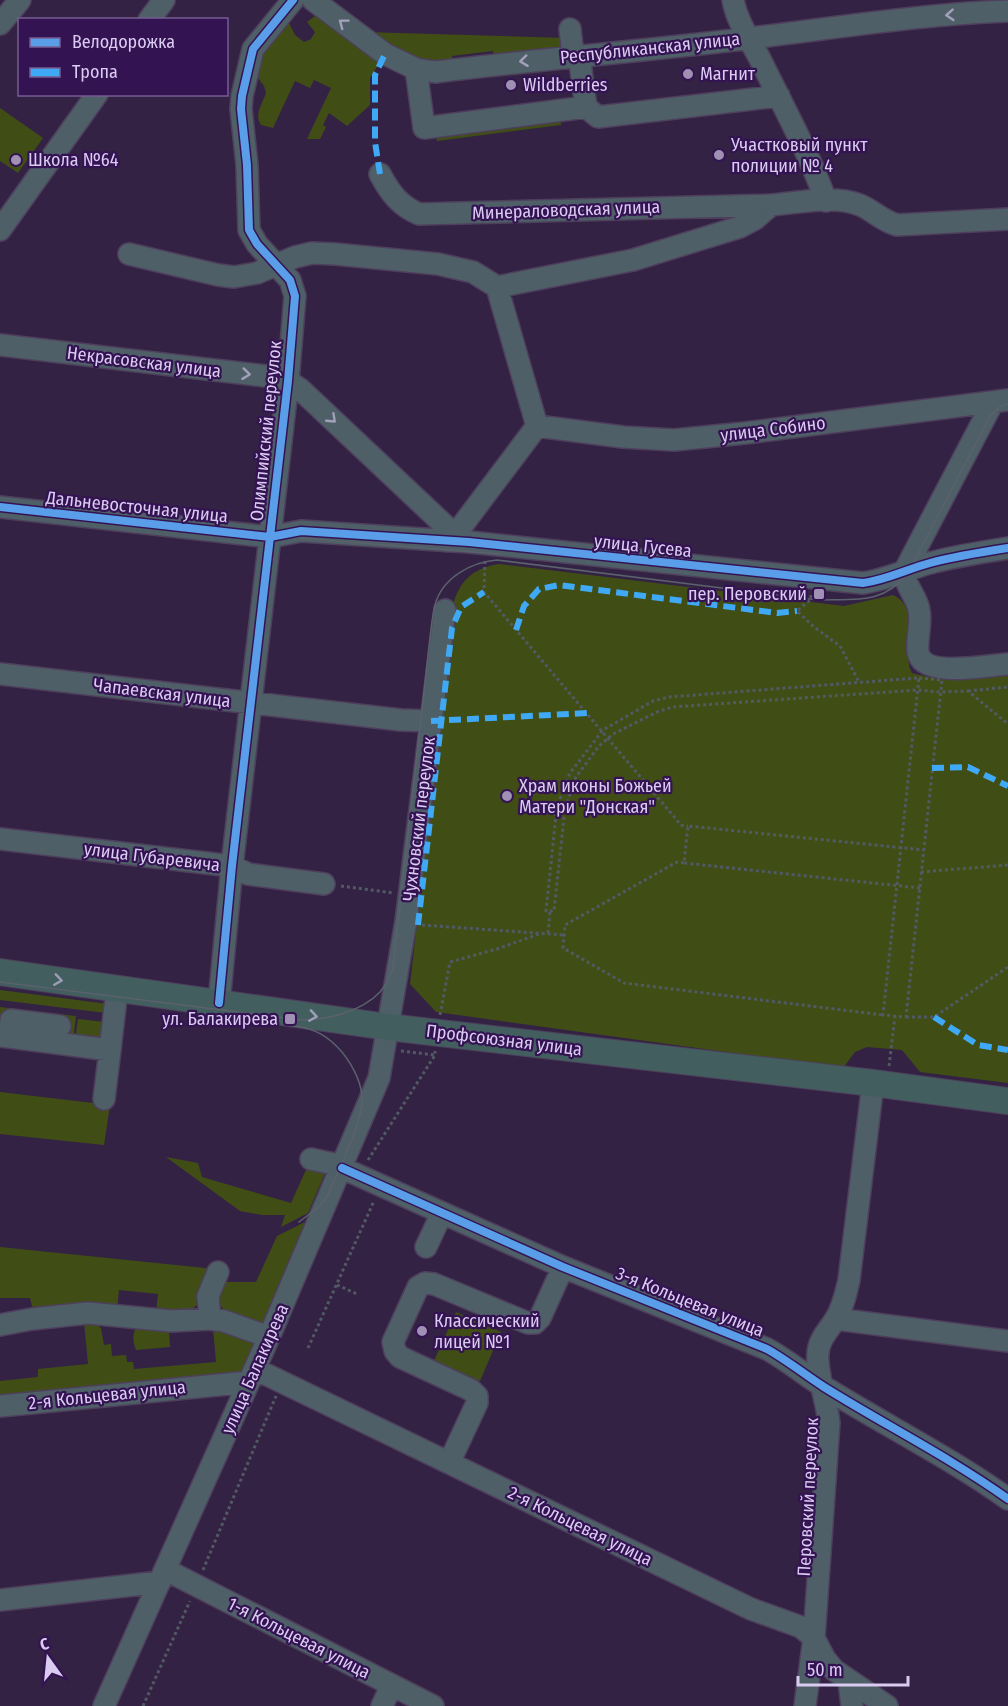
<svg xmlns="http://www.w3.org/2000/svg" width="1008" height="1706" font-family="'Fira Sans Condensed',sans-serif">
<style>
.green{fill:#404e15}
.lines{fill:none;stroke-linecap:round;stroke-linejoin:round}
.minor-casing{stroke:#4e405d;stroke-width:24}
.major-casing{stroke:#4e405d;stroke-width:28}
.path{stroke:#515963;stroke-width:3;stroke-dasharray:3 3;stroke-linecap:butt}
.minor{stroke:#4f5f67;stroke-width:21}
.major{stroke:#425e5f;stroke-width:26}
.tram{stroke:#5b616d;stroke-width:1.5}
.quiet{stroke:#3fa9f5;stroke-width:6;stroke-dasharray:12 6;stroke-linecap:butt}
.cycleway-casing{stroke:#341353;stroke-width:11}
.cycleway{stroke:#5a9eea;stroke-width:8}
.oneway{stroke:#a2a0ba}
.oneway2{stroke:#9d9fb7}
.poi-dot{fill:#a090b4;stroke:#341353;stroke-width:2}
.labels{text-anchor:middle;dominant-baseline:central;stroke-width:4.5;stroke-linejoin:round;paint-order:stroke}
.street-label{font-size:18px;fill:#dacbf1;stroke:#341353}
.poi-label{font-size:18px;fill:#dacbf1;stroke:#341353;text-anchor:start}
</style>
<rect width="100%" height="100%" fill="#324"/>
<!-- green -->
<path class="green" d="M315,16L378,58L379,64L370,78V105L347,126L329,113L323,125L326,127L320,139H307L331,88L314,80L310,88L295,81L273,128L261,125C254,115 262,104 266,93L264,86L255,74L256,54L288,21L295,35L304,42L311,39L315,32L307,22Z
M364,32L567,38L568,50L495,59L493,51L452,56V64L436,66L388,50Z
M0,108L43,138L18,173L0,161Z
M560,116L561,125L437,141L436,132Z
M499,564L844,606L893,595C923,609 899,648 912,673L932,678L1008,671V1083L920,1072L902,1050L867,1047L855,1052L843,1068L436,1012L410,984L454,601C462,578 475,568 499,564Z
M0,990L108,1004L106,1013L0,1000Z
M0,1007L76,1016L73,1041L12,1034L62,1022L0,1015Z
M78,1019L105,1022L103,1044L75,1041Z
M0,1092L110,1105L104,1145L0,1134Z
M166,1157L198,1163L202,1177L291,1203L310,1161L328,1166L308,1213L281,1227L285,1215H262L240,1211Z
M305,1222L260,1329C229,1315 219,1319 216,1282H256L277,1236Z
M0,1247L205,1268L209,1269L213,1274C194,1314 200,1311 156,1312L158,1294L119,1290L117,1309L37,1311L32,1306L30,1298H0Z
M456,1312L501,1332L480,1381L434,1361Z
M84,1322L95,1323L101,1328L104,1345L111,1344L112,1356L126,1355L127,1362H133L134,1369L216,1362L213,1328L258,1336L240,1373L0,1398V1381L38,1377V1369L88,1364Z
M139,1323L169,1330L170,1347L136,1350C132,1339 132,1333 139,1323Z"/>
<g class="lines">
<defs>
<path id="minor" d="M313,0L385,54L416,69L435,72C540,59 646,51 751,38C836,28 922,14 1008,11
M733,0C737,23 752,42 762,63C784,108 809,153 826,201
M149,20L164,0
M0,24L20,0
M570,29L573,55
M416,69L424,128L586,107L579,55
M586,107L598,117L779,96
M380,174C390,193 400,206 419,214L771,205C799,203 833,194 860,205C874,211 881,220 897,225L1008,219
M0,230L97,94
M129,254L218,275L234,277L257,273L295,257L312,253L335,254L438,264L473,272L497,287L633,260L740,227L755,219L771,205
M0,345L274,377L288,381L300,389L455,535L469,542
M993,402L904,572C905,586 917,597 919,610C922,624 916,639 918,652C922,679 989,665 1008,664
M537,426L623,437L674,440L745,433L1008,400
M0,507L270,537L301,531L469,542L863,583C887,580 907,569 930,563C956,556 982,552 1008,548
M447,541L455,535L537,426L497,287
M0,674L401,720L431,721
M0,839L232,866L248,874L324,884
M219,1003L232,866L288,381L295,296L290,280L257,244L249,230L247,165L241,109L242,96L253,49L293,0
M0,1036L110,1050L117,989
M9,1037L11,1020L60,1026
M104,1099L110,1050
M311,1159L343,1166
M342,1168L563,1267L767,1349C787,1360 805,1375 824,1387C885,1425 949,1457 1008,1499
M426,1247L442,1213
M210,1319L208,1296L218,1272
M836,1319L1008,1341
M0,1325L32,1319L88,1313L172,1321L210,1319L224,1321L269,1337
M255,1369L751,1609L801,1627L814,1638L825,1659L834,1670L887,1706
M0,1406L249,1382
M449,1463L477,1403V1396L471,1390L400,1357L395,1351L393,1342L418,1287L425,1283L434,1284L528,1323H535L540,1318L563,1267
M166,1570L433,1706
M0,1600L160,1582
M849,1681L852,1706
M104,1706L269,1337L379,1078L406,921L445,610
M382,1706L392,1685
M805,1706L814,1638L829,1423C827,1402 816,1372 818,1353C819,1339 828,1331 835,1320C843,1308 846,1293 849,1280L873,1083"/>
<path id="major" d="M0,972L388,1027L873,1083L1008,1101"/>
</defs>
<!-- minor casing -->
<use href="#minor" class="minor-casing"/>
<!-- major casing -->
<use href="#major" class="major-casing"/>
<!-- path -->
<path class="path" d="M485,561L484,592L681,825L688,826
M811,595V599L797,611L814,627L840,646L859,682
M917,678L669,697L653,701L603,730L570,773L557,806L546,911H554L565,808L576,777L599,746L613,734L657,712L672,707L918,690L940,692L968,691L1008,724
M919,678L942,680L906,1017L883,1015Z
M968,691L1008,687
M684,863L677,862L565,925L563,948L624,983L883,1015
M921,872L1008,865
M341,886L394,893
M920,888L684,863L688,826L924,850
M422,925L564,935
M548,933L550,911
M440,1015L450,962L497,949L542,933
M906,1017H934L1008,967
M401,1051L435,1055
M889,1066L895,1016
M368,1160L435,1055V1051
M337,1285L357,1294
M308,1348L374,1201
M203,1570L276,1396
M143,1706L190,1601"/>
<!-- minor -->
<use href="#minor" class="minor"/>
<!-- major -->
<use href="#major" class="major"/>
<!-- tram -->
<path class="tram" d="M0,503L275,536L499,554
M0,982L301,1020C327,1020 361,1012 380,992C386,985 390,977 393,968L431,629C432,621 433,613 435,605C442,578 471,562 497,560L818,600C855,599 883,605 908,573L990,416L1001,406L1008,404
M294,1026C315,1028 329,1037 342,1052C353,1066 363,1084 362,1103C361,1125 337,1173 328,1195L321,1205L299,1222"/>
<!-- quiet -->
<path class="quiet" d="M380,174L375,142V75L385,54
M516,630L524,606L539,589L559,585L777,613L797,611
M431,721L588,713
M932,768L968,767L1008,786
M418,925L452,628L461,607L484,592
M934,1017L978,1045L1008,1050"/>
<defs>
<path id="cycleway" d="M0,507L270,537L301,531L469,542L863,583C887,580 907,569 930,563C956,556 982,552 1008,548
M219,1003L232,866L288,381L295,296L290,280L257,244L249,230L247,165L241,109L242,96L253,49L293,0
M342,1168L563,1267L767,1349C787,1360 805,1375 824,1387C885,1425 949,1457 1008,1499"/>
</defs>
<!-- cycleway casing -->
<use href="#cycleway" class="cycleway-casing"/>
<!-- cycleway -->
<use href="#cycleway" class="cycleway"/>
</g>
<!-- one-way arrows -->
<defs><path id="oneway-chevron" d="M-2-3.5L2.5 0L-2 3.5" fill="none" stroke-width="1.6" stroke-linecap="round" stroke-linejoin="round" transform="scale(1.5)"/></defs>
<g class="oneway">
<use href="#oneway-chevron" transform="translate(950 15) rotate(176)"/>
<use href="#oneway-chevron" transform="translate(343 23) rotate(-143)"/>
<use href="#oneway-chevron" transform="translate(524 61) rotate(173)"/>
<use href="#oneway-chevron" transform="translate(246 374) rotate(7)"/>
<use href="#oneway-chevron" transform="translate(332 419) rotate(43)"/>
</g>
<g class="oneway2">
<use href="#oneway-chevron" transform="translate(58 980) rotate(8)"/>
<use href="#oneway-chevron" transform="translate(313 1016) rotate(9)"/>
</g>
<!-- markers -->
<g class="poi-dot">
<circle cx="688" cy="74" r="6"/>
<circle cx="511" cy="85" r="6"/>
<circle cx="719" cy="155" r="6"/>
<circle cx="16" cy="160" r="6"/>
<rect x="813" y="588" width="12" height="12" rx="3"/>
<circle cx="507" cy="796" r="6"/>
<rect x="284" y="1013" width="12" height="12" rx="3"/>
<circle cx="422" cy="1331" r="6"/>
</g>
<g class="labels">
<!-- street labels -->
<g class="street-label">
<text transform="translate(650 48) rotate(-6)">Республиканская улица</text>
<text transform="translate(566 210) rotate(-2)">Минераловодская улица</text>
<text transform="translate(144 362) rotate(7)">Некрасовская улица</text>
<text transform="translate(773 429) rotate(-7)">улица Собино</text>
<text transform="translate(266 431) rotate(-84)">Олимпийский переулок</text>
<text transform="translate(137 507) rotate(6)">Дальневосточная улица</text>
<text transform="translate(643 546) rotate(6)">улица Гусева</text>
<text transform="translate(162 693) rotate(7)">Чапаевская улица</text>
<text transform="translate(419 819) rotate(-83)">Чухновский переулок</text>
<text transform="translate(152 857) rotate(7)">улица Губаревича</text>
<text transform="translate(504 1040) rotate(7)">Профсоюзная улица</text>
<text transform="translate(690 1302) rotate(22)">3-я Кольцевая улица</text>
<text transform="translate(255 1369) rotate(-66)">улица Балакирева</text>
<text transform="translate(107 1395) rotate(-6)">2-я Кольцевая улица</text>
<text transform="translate(808 1497) rotate(-87)">Перовский переулок</text>
<text transform="translate(580 1526) rotate(26)">2-я Кольцевая улица</text>
<text transform="translate(299 1638) rotate(27)">1-я Кольцевая улица</text>
</g>
<!-- poi labels -->
<g class="poi-label">
<text x="700" y="74">Магнит</text>
<text x="523" y="85">Wildberries</text>
<text x="731" y="145">Участковый пункт<tspan x="731" dy="21">полиции № 4</tspan></text>
<text x="28" y="160">Школа №64</text>
<text x="807" y="594" text-anchor="end">пер. Перовский</text>
<text x="519" y="786">Храм иконы Божьей<tspan x="519" dy="21">Матери "Донская"</tspan></text>
<text x="278" y="1019" text-anchor="end">ул. Балакирева</text>
<text x="434" y="1321">Классический<tspan x="434" dy="21">лицей №1</tspan></text>
</g>
</g>
<!-- legend -->
<rect x="18" y="18" width="210" height="78" fill="#341353" stroke="#765d92" stroke-width="1.5"/>
<rect x="30" y="38" width="30" height="9" fill="#5a9eea" stroke="#765d92" stroke-width="1.5"/>
<text x="72" y="48" font-size="18" fill="#dacbf1">Велодорожка</text>
<rect x="30" y="68" width="30" height="9" fill="#3fa9f5" stroke="#765d92" stroke-width="1.5"/>
<text x="72" y="78" font-size="18" fill="#dacbf1">Тропа</text>
<!-- north arrow -->
<g transform="translate(48 1658) rotate(345)" stroke="#341353" stroke-width="4.5" paint-order="stroke">
<path d="M0-4.5L10 22L0 15L-10 22Z" fill="#dacbf1"/>
<text y="-9" font-size="16" font-weight="bold" text-anchor="middle" fill="#dacbf1">С</text>
</g>
<!-- scale -->
<path d="M798 1676v9h110v-9" fill="none" stroke="#dacbf1" stroke-width="3"/>
<text x="807" y="1676" font-size="18" fill="#dacbf1" stroke="#341353" stroke-width="4.5" paint-order="stroke">50 m</text>
</svg>
